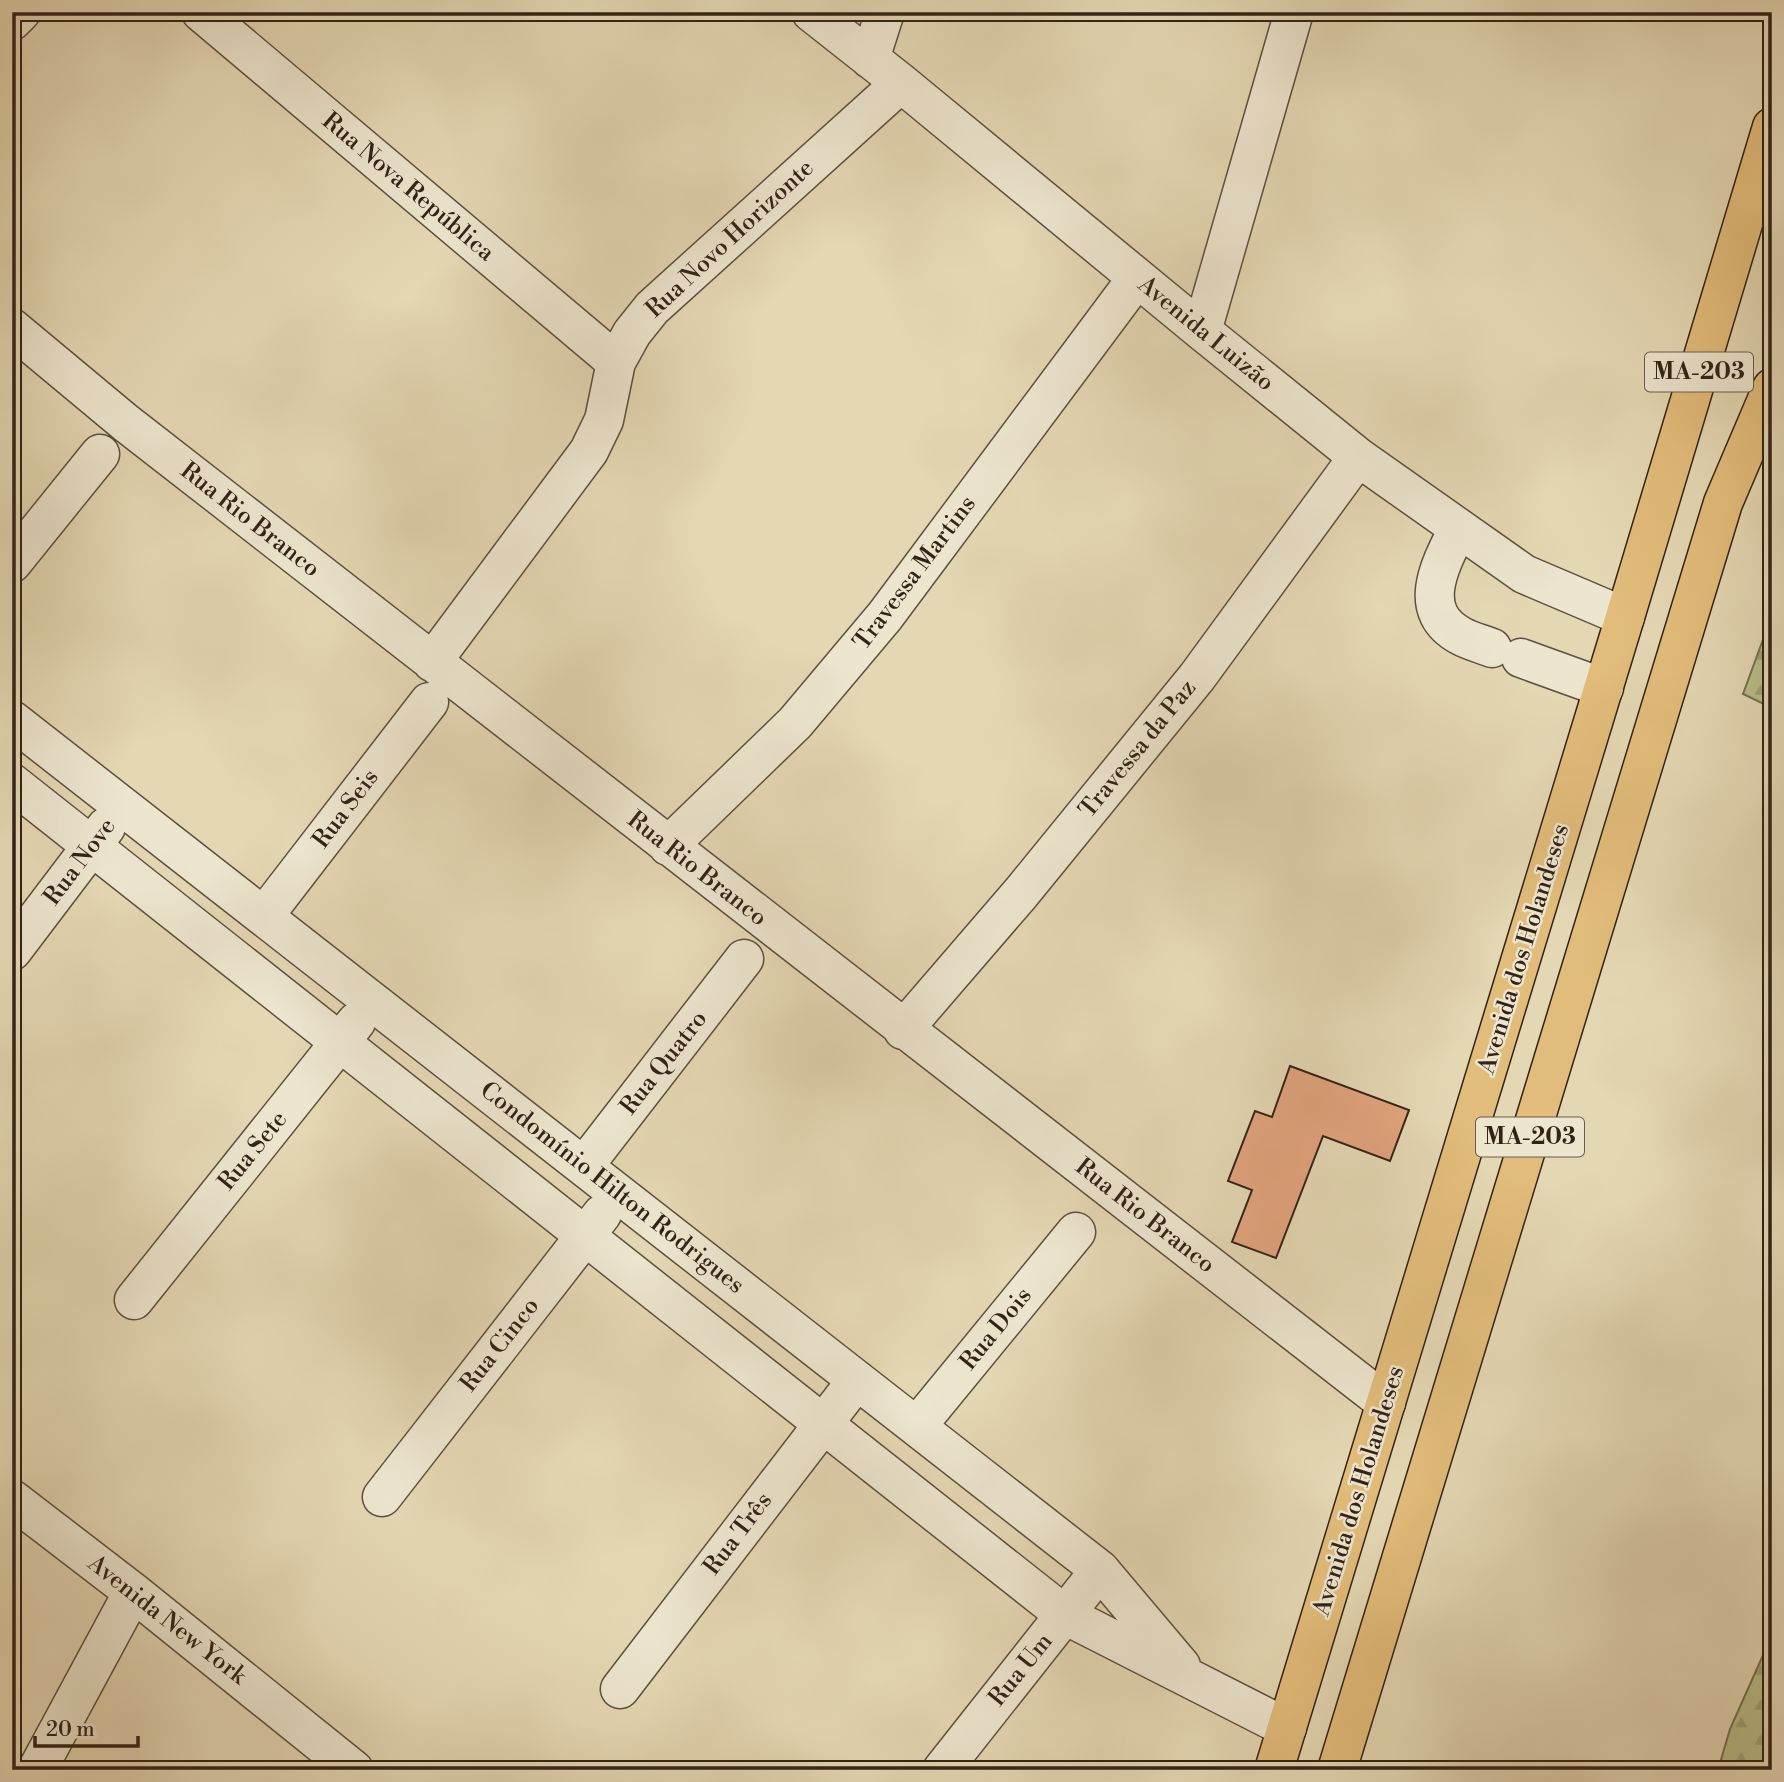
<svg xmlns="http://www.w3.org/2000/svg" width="1784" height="1782" font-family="'Libre Bodoni',serif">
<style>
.forest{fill:url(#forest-firs);stroke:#767050;stroke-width:2}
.building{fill:#e2a47e;stroke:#322317;stroke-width:2}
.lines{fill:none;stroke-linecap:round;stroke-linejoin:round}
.minor-casing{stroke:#5e503e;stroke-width:41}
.major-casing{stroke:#322317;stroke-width:41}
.minor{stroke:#ede5ce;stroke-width:38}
.major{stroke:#e2bc7a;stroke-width:38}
.labels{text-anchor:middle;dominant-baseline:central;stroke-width:5;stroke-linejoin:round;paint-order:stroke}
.shield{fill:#ede5ce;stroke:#6a5d4e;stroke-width:2}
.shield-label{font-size:23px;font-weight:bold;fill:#322317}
.street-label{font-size:24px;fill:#322317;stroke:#ede5ce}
</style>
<defs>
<pattern id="forest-firs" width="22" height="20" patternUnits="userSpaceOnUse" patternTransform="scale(1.75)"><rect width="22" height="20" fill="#b9bd89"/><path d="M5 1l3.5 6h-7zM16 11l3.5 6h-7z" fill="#a0a276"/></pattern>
</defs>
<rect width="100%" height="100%" fill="#e4d7b3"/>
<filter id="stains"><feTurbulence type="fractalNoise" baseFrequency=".00286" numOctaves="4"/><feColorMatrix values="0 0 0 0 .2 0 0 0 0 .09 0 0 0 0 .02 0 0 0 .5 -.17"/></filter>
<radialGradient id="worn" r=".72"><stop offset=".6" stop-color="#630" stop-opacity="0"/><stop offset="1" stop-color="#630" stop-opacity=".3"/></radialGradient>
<!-- forest -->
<path class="forest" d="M1772,615V708L1743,694Z
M1772,1641V1770H1718L1730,1729L1768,1644Z"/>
<!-- building -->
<path class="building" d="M1290,1066L1409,1110L1390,1161L1323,1136L1276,1258L1232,1242L1252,1190L1228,1181L1255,1111L1272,1117Z"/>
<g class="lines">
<defs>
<path id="minor" d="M201,12L616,362
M811,12L901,83L1202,331L1358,457L1524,574L1625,617
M12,21L21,12
M870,59L885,12
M12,328L126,423L1386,1403
M1202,331L1294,12
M1458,529C1441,563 1414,611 1461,636C1470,641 1482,644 1492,648
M12,563L100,454
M1521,658L1604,688
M432,662L589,451L604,420L616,362L632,333L652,308L901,83
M12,720L1100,1570L1181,1666
M12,783L1065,1615L1287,1728
M668,846L795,723L885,616L1137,278
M264,916L429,702
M12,951L106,827
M903,1030L1021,893L1197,677L1358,457
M584,1166L744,959
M134,1300L356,1022
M917,1426L1076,1232
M382,1497L602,1214
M12,1499L133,1592L354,1770
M620,1689L857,1380
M37,1770L133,1592
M942,1770L1100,1570"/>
<path id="major" d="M1274,1770L1625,617L1772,127
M1337,1770L1723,503L1772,388"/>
</defs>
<!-- minor casing -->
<use href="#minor" class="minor-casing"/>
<!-- major casing -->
<use href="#major" class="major-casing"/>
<!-- minor -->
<use href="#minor" class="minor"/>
<!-- major -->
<use href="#major" class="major"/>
</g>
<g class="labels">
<!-- shield labels -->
<g class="shield">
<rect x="1645" y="352.5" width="108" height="39" rx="5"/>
<rect x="1476" y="1117.5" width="108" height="39" rx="5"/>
</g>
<g class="shield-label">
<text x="1699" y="372">MA-203</text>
<text x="1530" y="1137">MA-203</text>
</g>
<!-- street labels -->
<g class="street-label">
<text transform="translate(408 187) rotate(40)">Rua Nova República</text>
<text transform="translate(730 239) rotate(-43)">Rua Novo Horizonte</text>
<text transform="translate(1206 334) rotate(39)">Avenida Luizão</text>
<text transform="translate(250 520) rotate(38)">Rua Rio Branco</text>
<text transform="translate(915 573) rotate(-53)">Travessa Martins</text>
<text transform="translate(1138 749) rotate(-51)">Travessa da Paz</text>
<text transform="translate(346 809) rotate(-53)">Rua Seis</text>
<text transform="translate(80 862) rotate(-53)">Rua Nove</text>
<text transform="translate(697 869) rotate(38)">Rua Rio Branco</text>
<text transform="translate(1524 949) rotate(-73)">Avenida dos Holandeses</text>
<text transform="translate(664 1063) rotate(-52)">Rua Quatro</text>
<text transform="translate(253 1151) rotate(-51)">Rua Sete</text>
<text transform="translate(612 1188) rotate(38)">Condomínio Hilton Rodrigues</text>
<text transform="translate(1145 1216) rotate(38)">Rua Rio Branco</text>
<text transform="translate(996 1329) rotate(-51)">Rua Dois</text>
<text transform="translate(500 1345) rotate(-52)">Rua Cinco</text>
<text transform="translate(1359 1491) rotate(-73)">Avenida dos Holandeses</text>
<text transform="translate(738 1534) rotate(-53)">Rua Três</text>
<text transform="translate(167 1620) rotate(38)">Avenida New York</text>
<text transform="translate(1021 1670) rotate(-51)">Rua Um</text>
</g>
</g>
<!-- margin -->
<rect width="1784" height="1782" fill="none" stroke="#e4d7b3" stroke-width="42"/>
<rect x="14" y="14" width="1756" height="1754" fill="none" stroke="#322317" stroke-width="3.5"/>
<rect x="21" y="21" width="1742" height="1740" fill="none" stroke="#322317" stroke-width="2"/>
<!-- scale -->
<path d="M35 1736v10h103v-10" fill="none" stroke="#322317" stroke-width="3.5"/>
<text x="46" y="1736" font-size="21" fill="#322317" stroke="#ede5ce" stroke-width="5" paint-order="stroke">20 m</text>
<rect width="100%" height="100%" filter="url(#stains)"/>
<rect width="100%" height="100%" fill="url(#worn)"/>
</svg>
